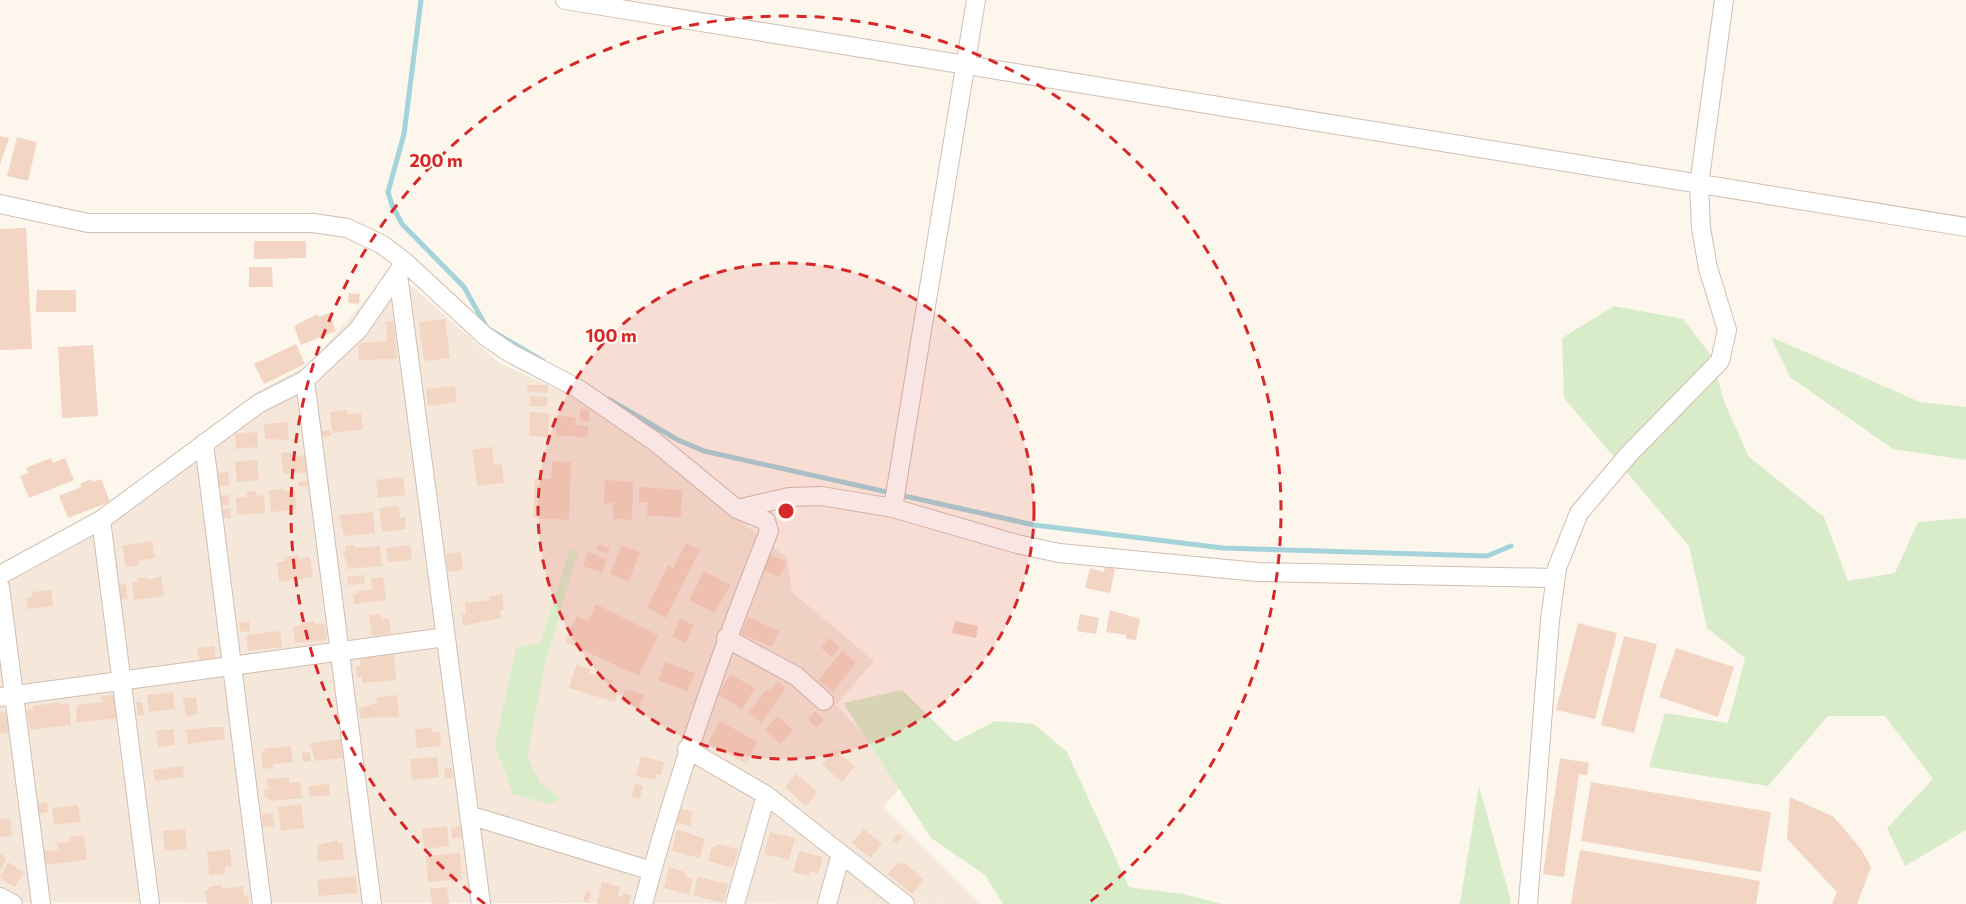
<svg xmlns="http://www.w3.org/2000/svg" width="1966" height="904" font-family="Commissioner,sans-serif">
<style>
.residential{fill:#f5e8da}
.green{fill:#d8ecc9}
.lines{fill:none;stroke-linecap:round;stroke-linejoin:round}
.stream{stroke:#a5d3da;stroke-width:5}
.building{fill:#f3d5c3}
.minor-casing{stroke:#d1beb0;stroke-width:20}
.minor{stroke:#fff;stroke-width:18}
.ring{fill:none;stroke:#d62828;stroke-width:3;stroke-dasharray:10 8}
.centre{fill:#d62828;stroke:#fffaf3;stroke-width:3}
.ring-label{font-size:18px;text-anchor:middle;font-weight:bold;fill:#d62828;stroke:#fffaf3;stroke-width:4.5;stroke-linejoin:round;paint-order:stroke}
</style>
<rect width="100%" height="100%" fill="#fdf6ec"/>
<!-- residential -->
<path class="residential" d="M386,270L414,288L498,362L569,395L659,456L787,558L792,592L874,661L836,705L907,779L883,808L979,904L0,902V564L117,499L259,391L310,364L374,290Z"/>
<!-- green -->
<path class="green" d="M1614,306L1683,319L1710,354L1725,404L1749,457L1824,517L1848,581L1895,573L1918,522L1966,518V830L1905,866L1887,828L1933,779L1885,716H1828L1768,786L1649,767L1665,713L1728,723L1745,658L1707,628L1689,546L1564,398L1562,338Z
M1771,337L1920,402L1966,407V460L1893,449L1790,377Z
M570,549L578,552L546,660L527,757L540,783L560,798L550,804L513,794L495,746L516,648L540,643Z
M902,690L955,742L995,721L1034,724L1067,752L1129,887L1183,894L1223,904H1003L985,875L931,838L843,703Z
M1479,786L1511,901L1510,904H1460Z"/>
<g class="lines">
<!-- stream -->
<path class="stream" d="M421,0L404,134L388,192L392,205L402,224L464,287L487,328L543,361
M608,399L678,440L704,451L1034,525L1223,548L1487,556L1511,546"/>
</g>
<!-- building -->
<path class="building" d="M0,136L9,138L0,165Z
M17,137L37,142L28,181L7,176Z
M26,228L32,349L0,350V229Z
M254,241H306V258L254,259Z
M249,267H272L273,287H249Z
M37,290H76V312H36Z
M349,293L360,294L359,304L348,303Z
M329,313L336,331L301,345L294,326L317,314L318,317Z
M445,319L450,358L424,361L419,322Z
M394,321L397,359L359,360L358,347L361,343L387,341L386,322Z
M296,344L305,364L264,384L254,364Z
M93,345L98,416L62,418L58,347Z
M528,385H548V393L527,392Z
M455,386L457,402L428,406L426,389Z
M530,396L547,397V407L530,406Z
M580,409L589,410V421H580Z
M347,410V414L361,413L363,429L332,433L330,412Z
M530,412L549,413L548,437L529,436Z
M557,416L576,417L575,425L588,426V437L556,436Z
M287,422L289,440L265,439L264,424Z
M330,430L331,436L323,437L322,431Z
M257,432L258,447L236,449L235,434Z
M492,447L494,465L502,464L504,483L477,486L472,449Z
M291,452L292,457L306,455L307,472L283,474L281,453Z
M51,458L53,463L65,458L74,480L29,498L20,476L28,473L26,468Z
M257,460L259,480L237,482L235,462Z
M552,461L571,462L569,520L533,518L535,478L551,479Z
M228,472L229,485L218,486L217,473Z
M403,477L405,495L378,498L376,480Z
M91,479L93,482L101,479L110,502L68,518L59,496L81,487L80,484Z
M605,480L633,482L632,520L613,519V503H604Z
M308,481V486L298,487V482Z
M639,487L682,490L681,517L647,516L648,502H639Z
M285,489V491H295L296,510L271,512L269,490Z
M256,491L257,496L264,495L265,513L237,515L236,498L247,497V492Z
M229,495V505H219L218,496Z
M399,506L400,518L405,517L406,529L382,532L379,508Z
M230,508L231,518H222V509Z
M373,512L375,533L344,536L339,515Z
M152,541L155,558L138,561L139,565L126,567L122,546Z
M686,543L700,550L666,618L647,608L668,565L673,568Z
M599,544L610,548L607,554L596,550Z
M355,545V548L380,546L382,566L348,569L343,552L346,551L345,546Z
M410,545L412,560L388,562L386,548Z
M621,545L640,552L629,581L610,574Z
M461,552L463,570L448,572L446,554Z
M588,552L607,559L602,573L583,566Z
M299,555V559L310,557L313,577L279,582L277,562L285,561L284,557Z
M770,555L786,562L779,577L763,570Z
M1105,566L1115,569L1110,593L1085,588L1090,568L1104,572Z
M704,571L730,585L715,613L689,600Z
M364,575L365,583L348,585L347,577Z
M161,576L164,596L134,600L132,583L138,582L137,579L147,577L148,580Z
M383,577L386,600L354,604L353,594H357V591L372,589L371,578Z
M126,584L128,599L121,600L118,585Z
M51,590L53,606L28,609L26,598L33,597L32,592Z
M502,594L504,610L500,611L501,618L463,626L462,614H466L465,603L489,600V596Z
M596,604L658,635L639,676L565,642L577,616L588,621Z
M1110,610L1140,619L1136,640L1126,639V635L1106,632Z
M381,614V619H389L391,634L372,636L369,615Z
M1080,614L1099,618L1096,634L1077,631Z
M748,617L779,631L772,647L741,634Z
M680,619L694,625L686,643L672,637Z
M249,621L250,631L241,632L239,623Z
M314,621L315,624L325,623L327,640L295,643L293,627Z
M955,621L978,626L976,638L952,633Z
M1578,623L1617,633L1595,719L1556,710Z
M280,631L282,647L248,651L246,635Z
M1624,636L1657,644L1634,733L1601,725Z
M829,638L840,647L832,657L821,648Z
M214,646L216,659L200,662L197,648Z
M1676,648L1734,667L1718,717L1659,697Z
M842,651L856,662L833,692L818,680Z
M394,654L396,680L363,683L362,677H357L356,666H361L360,657Z
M665,662L695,673L687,691L658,680Z
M576,665L590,669L589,673L613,680L611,687L618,690L615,702L569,688Z
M730,674L755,688L742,709L718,695Z
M778,682L786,688L761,723L749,712L767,689L770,692Z
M625,689L644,695L639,709L621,702Z
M173,692L175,709L149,712L147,695Z
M115,695L118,718L76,723L77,705L102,702L101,696Z
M397,695L399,717L360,718L359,708L377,703L376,697Z
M196,697L198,714L186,716L183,698Z
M61,702V705L69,704L71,725L30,730L27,709H33V706Z
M136,702H142L144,715L138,716Z
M815,711L824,720L816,727L808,719Z
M7,712L9,733L0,734V713Z
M777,716L793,730L781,744L765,730Z
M720,721L758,742L746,764L708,743Z
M209,727H223L225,739L188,744L186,730Z
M432,728L433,733L440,732L441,746L417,748L415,729Z
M173,729L175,745L158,747L156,731Z
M341,739L343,758L315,761L310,743Z
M291,746L293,762L273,764V768L263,769L261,753L265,752L264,749Z
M835,750L855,766L842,782L822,765Z
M310,752L311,761L303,762L302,753Z
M641,756L664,762L661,775L656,774L655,780L636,776Z
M437,757L439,777L412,780L410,759Z
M1560,758L1589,763L1587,775L1579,774L1564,877L1543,874Z
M183,766L184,777L155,781L153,770Z
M452,768L453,778L445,779L444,769Z
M796,774L818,792L806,806L785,787Z
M289,777L290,783L300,782L302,798L269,801V798H265L264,789H268L267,779Z
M1591,782L1771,812L1761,872L1581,841Z
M635,783L643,786L640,799L632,797Z
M329,784L330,795L310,797L308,786Z
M1790,797L1834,817L1861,849L1871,867L1857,904H1832L1837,892L1787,839Z
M47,802L48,812L36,814L34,804Z
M301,804L304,828L281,831L278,807Z
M78,805L81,822L54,825L52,808Z
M679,808L693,812L690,826L675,822Z
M273,813L274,826L263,827L262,814Z
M10,818L12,836L0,837V819Z
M447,826L449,846L424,849L422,829Z
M463,826L464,837L452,839L451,828Z
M185,829L187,849L165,851L163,831Z
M677,829L705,839L700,858L672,851Z
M864,829L882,844L870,858L852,843Z
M770,832L795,838L789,860L764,854Z
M898,833L903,837L897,844L892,840Z
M84,835L87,860L44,865L43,851L58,850L57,843L70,842L69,837Z
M338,840V843H342L344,859L318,862L317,845Z
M717,844L738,849L733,868L708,861L712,846L716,847Z
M230,849L232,866L225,867V874L209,875L207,852Z
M1580,850L1760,881L1756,904H1571Z
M799,851L823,857L818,874L810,871L809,876L793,872Z
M460,853L462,879L428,882L426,856Z
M0,854L7,858L0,870Z
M8,862L24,872L15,887L0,878Z
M898,862L902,865L904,862L924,880L912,894L888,874Z
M669,867L685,872L684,876L693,879L689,895L664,888Z
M356,876L357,893L319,896L317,880Z
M698,877L728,884L723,903L693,895Z
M602,882L620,887L618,896L622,897L623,893L631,895L629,904H597Z
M221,885V889L243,886L244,896L248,895L249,904H207L205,891L209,890V887Z
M447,887L449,904H432L430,889Z
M586,891L591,892L588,903L583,901Z"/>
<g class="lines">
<defs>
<path id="minor" d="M565,0L1966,227
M0,204L88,223H313L347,228L381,244L404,261L485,336L510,353L577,388L654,441L737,509L766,521L769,531C720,654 677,776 643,904
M398,274L481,904
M305,380L372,904
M204,443L262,904
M893,508L976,0
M737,509L789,497L821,496L893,508L1017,544L1059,553L1258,572L1555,578
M101,520L150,904
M0,575L101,520L258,404L305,380L358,330L401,268
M0,587L41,904
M726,638L796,676L824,701
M0,697L446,637
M687,749L766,795L905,904
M469,815L652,871
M0,897L13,904
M735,904L766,795
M827,904L841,854
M1528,904L1550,620L1557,568L1579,513L1629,454L1720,361L1727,330L1708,268L1701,228L1699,185L1724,0"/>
</defs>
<!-- minor casing -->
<use href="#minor" class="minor-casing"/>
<!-- minor -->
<use href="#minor" class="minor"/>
</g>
<!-- distance rings -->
<circle cx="786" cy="511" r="248" fill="#d62828" fill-opacity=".12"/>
<g class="ring">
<circle cx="786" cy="511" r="248"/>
<path d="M485 904A495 495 0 1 1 1087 904"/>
</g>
<circle cx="786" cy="511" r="9" class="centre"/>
<g class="ring-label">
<text x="436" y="167">200 m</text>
<text x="611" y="342">100 m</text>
</g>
</svg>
